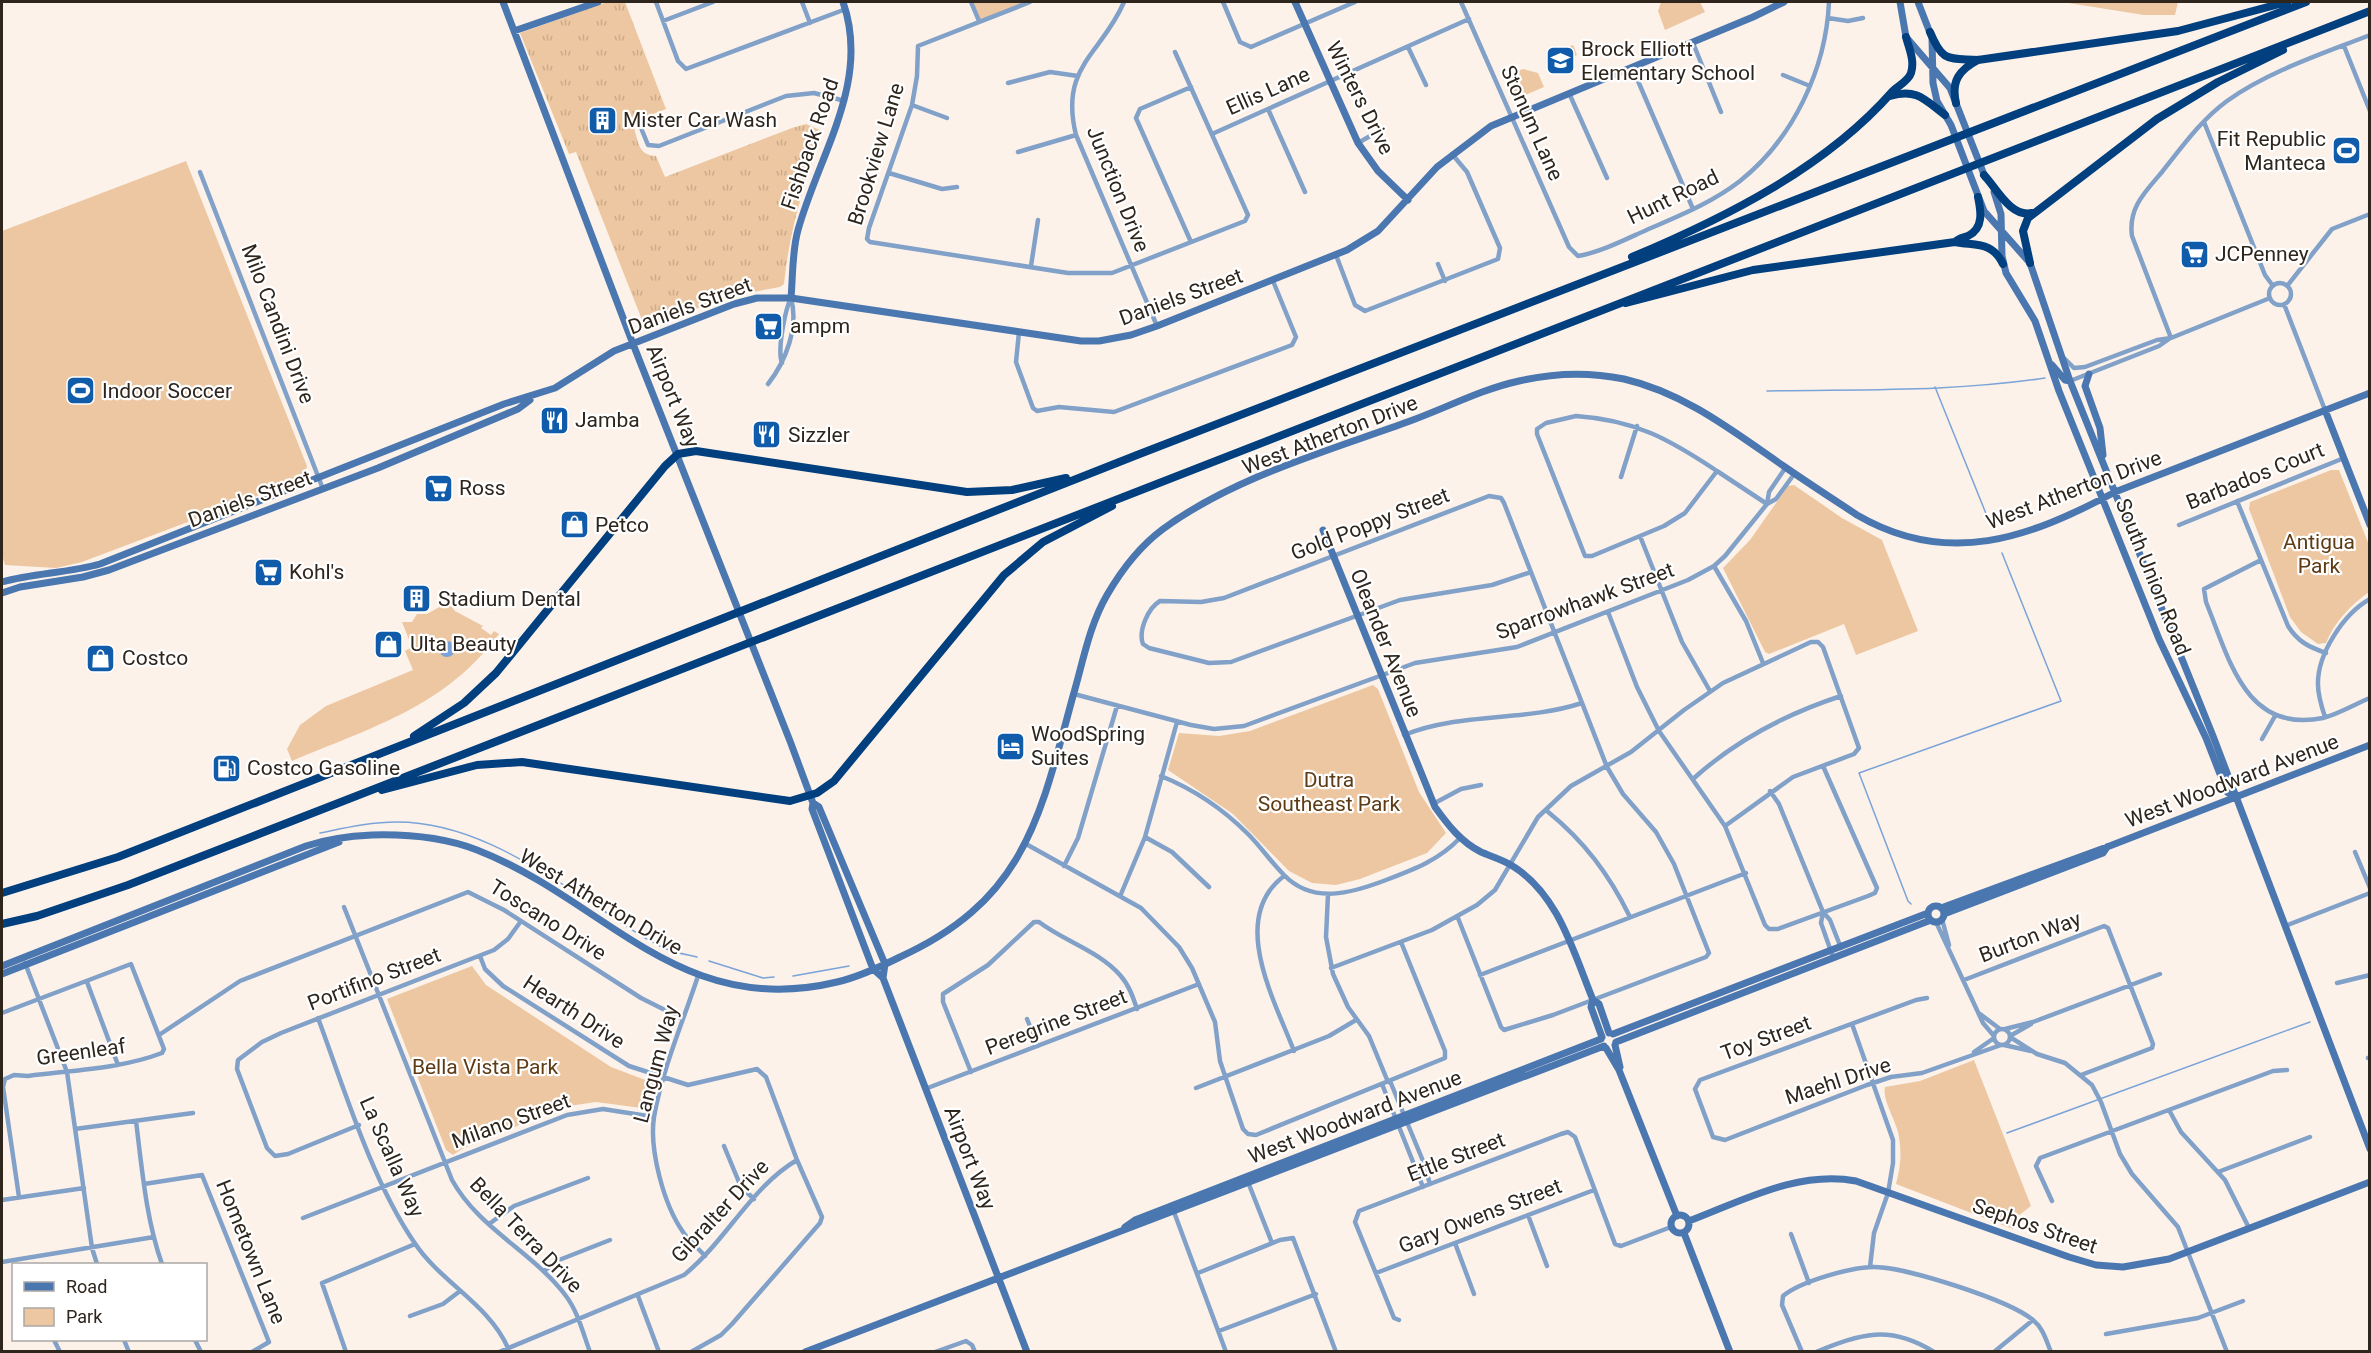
<svg xmlns="http://www.w3.org/2000/svg" width="2371" height="1353" font-family="Roboto,sans-serif">
<style>
.grass{fill:url(#grass-tufts)}
.green{fill:#edc7a1}
.water{fill:url(#water-ripples)}
.lines{fill:none;stroke-linecap:round;stroke-linejoin:round}
.stream{stroke:#7aa3d8;stroke-width:1.5}
.street{stroke:#82a1c8;stroke-width:4.5}
.secondary{stroke:#4a77b0;stroke-width:7}
.highway{stroke:#013f7e;stroke-width:8}
.labels{text-anchor:middle;dominant-baseline:central;stroke-width:4.5;stroke-linejoin:round;paint-order:stroke}
.poi-label{font-size:21px;fill:#2e251d;stroke:#fff;text-anchor:start}
.street-label{font-size:21px;fill:#2e251d;stroke:#fff}
.park-label{font-size:21px;fill:#5e3b14;stroke:#fff}
</style>
<defs>
<pattern id="grass-tufts" width="24" height="20" patternUnits="userSpaceOnUse" patternTransform="scale(1.5)"><rect width="24" height="20" fill="#edc7a1"/><path d="M3 7l-1-3M5 7V3M7 7l1-3M15 17l-1-3M17 17v-4M19 17l1-3" fill="none" stroke="#ccab8a"/></pattern>
<pattern id="water-ripples" width="26" height="14" patternUnits="userSpaceOnUse" patternTransform="scale(1.5)"><rect width="26" height="14" fill="#7aa3d8"/><path d="M2 4q2-2 4 0t4 0M15 11q2-2 4 0t4 0" fill="none" stroke="#6485af"/></pattern>
</defs>
<rect width="100%" height="100%" fill="#fcf2ea"/>
<!-- grass -->
<path class="grass" d="M607,2H625L666,109L632,122C638,136 636,156 656,156L665,177L792,128L806,124L822,131C804,186 790,226 784,284L780,287L726,297L656,325L650,326L642,320L576,152L569,154L520,33Z"/>
<!-- green -->
<path class="green" d="M971,2H1030L979,21Z
M1661,2H1700L1705,12L1665,30L1658,11Z
M2062,2H2178L2175,15H2144Z
M1573,45L1577,55L1562,62L1558,52Z
M1523,69L1538,73L1544,87L1516,99L1506,75Z
M186,161L307,466L304,478L82,562L56,568L5,565L2,555V231Z
M2331,470H2339L2369,545V592C2351,605 2335,621 2326,643L2318,644L2301,632L2290,617L2249,509L2250,502Z
M1794,485L1842,518L1882,540L1918,631L1856,655L1844,624L1769,654L1765,652L1723,568L1750,540L1788,486Z
M448,602L455,611L483,626L481,628L491,635L494,631L499,634C445,707 372,727 292,761L287,749L300,725L326,706L413,670L405,651L412,647L402,622H412L417,614H427Z
M1373,685L1378,689L1419,792L1446,833L1427,853L1360,879L1336,885L1312,883L1289,871L1233,814L1168,770L1179,733L1219,736L1250,731Z
M472,966L486,985L611,1067L656,1084L649,1109L596,1102L562,1107L462,1149L453,1155L446,1150L387,999Z
M1974,1060L2031,1206L2018,1216L2013,1229L1896,1184C1901,1166 1902,1151 1898,1132C1895,1119 1882,1099 1885,1087L1920,1081Z"/>
<!-- water -->
<path class="water" d="M439 649a8 8 0 1 1 16 0a8 8 0 1 1-16 0Z"/>
<g class="lines">
<!-- stream -->
<path class="stream" d="M1935,387L1991,526
M1767,391C1859,389 1954,392 2045,378
M320,833C345,828 370,822 397,822C470,822 533,866 592,903C614,917 635,934 658,945C669,952 684,954 697,957
M1911,904L1908,901L1859,773L2061,701L2002,553
M709,961L763,978L774,977
M793,976L849,966
M2007,1133L2310,1022"/>
<!-- street -->
<path class="street" d="M656,2L678,61L686,69L846,9
M802,2L810,23
M971,2L979,21
M1030,2L918,46L917,76L912,105L869,228L867,239L870,242L1068,273H1112L1245,221L1248,215L1175,52
M1124,2C1102,54 1059,66 1076,135L1157,326
M1223,2L1240,42L1251,47L1355,2
M1461,2L1569,247L1578,256C1602,252 1628,238 1651,228C1681,215 1713,202 1740,181C1793,139 1826,69 1829,2
M1828,18L1848,21L1863,18
M663,21L713,2
M1693,43L1721,112
M2344,46L2370,111
M1408,47L1426,85
M1632,67L1693,209
M1783,75L1810,86
M1008,83L1050,72L1078,76
M1191,87L1140,109L1136,118L1191,242
M1569,93L1607,178
M912,105L947,118
M1268,109L1305,192
M2204,122L2265,275L2273,286
M639,123L648,145L659,146L786,96L814,93L845,101
M1212,134L1469,19
M1358,143L1377,132
M1018,152L1076,135
M200,172L323,489
M889,173L942,189L957,187
M1336,255L1355,305L1365,311L1498,259L1500,248L1467,172L1452,154
M1438,264L1445,281
M1031,266L1038,220
M2269 294a11 11 0 1 1 22 0a11 11 0 1 1-22 0Z
M2287,286L2332,229L2370,214
M2284,304L2325,410
M1019,332L1016,362L1033,408L1037,411L1059,407L1114,412L1292,345L1296,337L1273,281
M2171,338L2132,236C2128,208 2145,192 2162,172C2182,147 2201,120 2227,101C2269,71 2322,54 2370,35
M2065,359L2074,368L2085,367L2157,340L2171,338L2270,298
M782,363C777,350 785,310 791,298
M2070,381L2159,346L2169,339
M768,384C786,361 799,327 791,298
M1576,416C1635,420 1669,439 1717,471L1685,513L1664,526L1592,556H1585L1537,434V429L1546,423Z
M1786,467L1769,492L1767,504L1776,499L1795,473
M1621,477L1637,426
M2237,501L2288,626C2298,642 2309,647 2326,653
M2179,525L2344,458
M1640,536L1682,642L1710,691
M2261,560L2204,589L2206,602C2229,658 2245,734 2323,718C2339,714 2355,704 2370,698
M1714,566L1746,621L1763,663
M1608,612L1637,687L1659,731L1725,826L1765,925L1769,929H1778L1868,896L1875,893L1877,888L1823,766
M1074,694L1191,725L1214,729L1244,726L1415,663L1517,647L1688,580L1714,566L1725,556L1767,504L1717,471
M2325,717C2322,708 2318,696 2318,685C2317,655 2343,614 2370,599
M1404,735C1461,712 1524,722 1582,703
M2262,739L2275,716
M1161,776C1193,789 1224,810 1248,834C1261,847 1271,862 1284,875C1313,905 1352,893 1386,880C1415,869 1439,860 1460,838
M1693,779C1736,740 1786,714 1841,696
M1770,791L1779,804L1823,912
M1433,804L1461,789L1481,785
M1547,811C1584,841 1609,874 1630,917
M1145,837L1172,852L1209,887
M1026,844L1141,908L1179,947L1192,968L1215,1022L1220,1061L1243,1129L1248,1134L1256,1135L1445,1058V1051L1401,942
M2355,852L2370,888
M1064,866L1078,838L1117,706
M1284,876C1228,918 1275,1001 1294,1051
M1121,894L1145,837L1177,722
M1328,894L1326,937L1333,974L1348,1007L1369,1036L1388,1082
M344,907L452,1180C479,1229 533,1252 566,1296C578,1312 583,1333 590,1352
M1458,918L1501,1027L1504,1030L1553,1015L1706,957L1709,953L1674,864L1656,832L1623,794L1607,767L1504,503L1501,498L1489,496L1224,598L1201,602L1160,601C1148,608 1138,631 1143,644L1149,648L1209,663L1231,662L1400,600L1492,585L1531,572
M1942,919L1949,945
M1936,922L1983,1023L1994,1036
M2285,926L2370,893
M480,956L485,969L503,986L629,1066L688,1085L757,1069L766,1077L797,1160L822,1217L820,1223L732,1324L721,1335L691,1352
M1833,957L1821,923L1823,912L1830,920L1841,948
M25,963L67,1072L92,1248L97,1264
M1331,968L1432,930L1477,905L1495,890L1538,817L1571,786L1631,752L1684,710L1723,683L1811,642H1818L1823,647L1859,748L1854,754L1793,777L1725,826
M1480,975L1746,873
M698,976C683,1022 662,1070 654,1117C649,1150 664,1205 683,1232C689,1241 698,1248 705,1256
M1964,980L2104,926L2108,928L2153,1044L2152,1048L2081,1075
M87,982L118,1065
M2337,983L2370,975
M1927,998L1916,1000L1700,1080L1695,1089L1713,1137L1725,1140L1867,1085L1891,1077L1922,1073L2001,1045
M2,1013L131,964L164,1049L162,1053C120,1069 73,1070 28,1076L14,1075L5,1079L3,1087L19,1197
M1980,1014L2000,1029
M318,1018C344,1088 372,1181 414,1242C440,1282 489,1304 508,1348
M1027,1019L1038,1046
M1852,1024L1893,1140V1163L1888,1193L1874,1233L1870,1267
M2005,1029L2033,1022L2160,974
M1994 1037a8 8 0 1 1 16 0a8 8 0 1 1-16 0Z
M159,1035L240,981L468,892L504,910L641,998L683,1019
M2010,1036L2031,1024
M2010,1037L2037,1054L2065,1063L2092,1085L2101,1102L2120,1154L2132,1174L2178,1227L2227,1352
M2004,1045L2031,1051
M1974,1052L1994,1038
M2368,1058L2370,1057
M971,1072L943,1002V994L988,965L1034,922H1039C1064,941 1099,951 1120,975C1129,985 1133,997 1137,1009
M1390,1081L1423,1161L1430,1184
M1382,1084L1423,1187
M1196,1088L1329,1036L1356,1020
M925,1089L1199,984
M2169,1110L2181,1132L2225,1180L2249,1228
M136,1121C142,1169 146,1219 162,1264
M359,1125L288,1154L275,1156L267,1148L237,1069L238,1060L262,1042L281,1033L494,950L508,939L521,921
M75,1129L193,1113
M724,1146L741,1187L754,1199
M2218,1172L2310,1137
M1248,1182L1272,1243
M144,1184L202,1175L269,1342L252,1352
M2,1200L84,1188
M2052,1201L2036,1166L2040,1158L2273,1071L2287,1070
M1174,1212L1226,1352
M1528,1215L1547,1266
M303,1218L567,1115L603,1109L654,1117
M489,1224L514,1206L588,1178
M1791,1234L1809,1283
M1455,1243L1474,1294
M2,1262L154,1237
M544,1271L559,1260L610,1240
M1198,1273L1280,1240L1293,1238L1336,1352
M1376,1273L1594,1190
M638,1296L659,1352
M410,1316L443,1304L460,1291
M1399,1320L1394,1318L1355,1222L1359,1211L1561,1134L1568,1132L1575,1137L1615,1244L1621,1246L1671,1227
M1219,1331L1316,1294
M2106,1334L2198,1318L2243,1301
M54,1340L60,1352
M124,1340L129,1352
M195,1340L201,1352
M346,1352L322,1283L415,1244
M499,1352L684,1275C726,1241 751,1187 797,1160
M935,1352L966,1341L972,1345L975,1352
M1802,1352L1782,1305L1783,1296C1801,1281 1852,1267 1874,1267C1906,1267 2009,1300 2033,1320C2043,1328 2046,1340 2051,1352
M1816,1352C1861,1334 1889,1324 1934,1352
M1994,1352L2033,1320"/>
<!-- secondary -->
<path class="secondary" d="M503,2L633,344L790,741L813,803L812,809L873,969L883,978L1027,1352
M1295,2L1358,143L1378,171L1408,200
M1900,2L1906,37L1950,88L1985,177
M1918,2L1932,38L1933,83L1937,101L1951,125L1984,211L2030,263L2070,381L2213,736L2370,1149
M514,31L598,2
M1994,192L2001,214L2002,256L2006,273L2035,321L2059,391L2159,639L2206,738L2227,792L2235,797
M791,298C793,275 792,251 798,230C819,154 871,82 843,2
M2052,365L2065,380L2070,381
M2089,374L2085,386L2100,428L2103,455
M2325,410L2370,525
M1323,530L1435,807C1448,825 1461,842 1481,852C1490,856 1501,859 1511,865C1558,893 1573,951 1593,1000L1599,1004L1609,1033
M2,582C34,573 68,573 100,564L504,404L555,388L614,351L734,304L757,298H791L1081,341H1099L1131,335L1157,326L1347,250L1378,231L1437,167L1491,126L1753,17L1784,2
M2,593L20,587L83,577L109,570L378,468L518,409L530,400
M813,803L819,807L885,964L883,978
M1928 914a8 8 0 1 1 16 0a8 8 0 1 1-16 0Z
M1941,908L2107,847L2370,745
M1944,914L2103,853L2107,847
M2,966L306,846C327,839 350,836 372,835C408,834 443,837 477,850C606,900 679,1020 837,982C859,977 880,967 900,957C1025,900 1040,817 1073,696C1083,662 1089,626 1107,595C1121,571 1140,546 1163,529C1234,477 1328,451 1410,421C1446,408 1482,389 1519,381C1553,373 1590,372 1624,379C1685,393 1734,432 1785,467C1808,483 1833,499 1857,515C1948,568 2029,538 2115,492L2370,393
M2,974L339,842
M1593,1000L1591,1007L1602,1037
M1613,1034L1928,913
M1616,1042L1931,920
M1615,1045L1620,1067
M1606,1048L1619,1070L1677,1216
M1671 1224a9 9 0 1 1 18 0a9 9 0 1 1-18 0Z
M1689,1221C1742,1201 1798,1170 1856,1181L2069,1257L2096,1265L2123,1267L2169,1259L2370,1182
M1125,1227L1135,1220L1601,1039
M1684,1233L1730,1352
M805,1352L1604,1046"/>
<!-- highway -->
<path class="highway" d="M1930,32C1943,63 1948,58 1978,60L2178,31L2287,2
M1890,96C1917,88 1925,100 1945,115
M1956,103C1951,81 1959,70 1978,60
M1984,175C1997,189 2011,218 2032,213
M1955,242C1959,238 1963,238 1968,236C1984,228 1981,211 1978,197
M1632,257C1725,218 1825,168 1892,92C1898,85 1908,82 1911,73C1915,61 1909,48 1906,37
M2030,263L2023,231L2028,218L2157,119L2218,82L2283,50
M1626,303L1753,270L1955,242C1976,246 1992,241 2003,264
M414,736L464,703L496,673L665,466L678,454L696,451L967,492L1012,490L1066,478
M382,790L477,765L522,762L790,801L817,793L834,781L1004,575L1043,542L1112,506
M2,893L118,857L1137,455L2306,2
M2,924L37,916L128,885L2370,11"/>
</g>
<!-- icons -->
<defs>
<symbol id="school-square" viewBox="-11 -11 22 22"><rect x="-9" y="-9" width="18" height="18" rx="4" fill="#105baa" stroke="#fff"/><path d="M0-5L7-2L0 1L-7-2ZM-4 1L0 2.5L4 1V4Q0 6-4 4Z" fill="#fff"/></symbol>
<symbol id="building-square" viewBox="-11 -11 22 22"><rect x="-9" y="-9" width="18" height="18" rx="4" fill="#105baa" stroke="#fff"/><path d="M-4-6H4V6H1V3H-1V6H-4ZM-2.5-4.3h1.7v1.8h-1.7ZM.8-4.3h1.7v1.8H.8ZM-2.5-1h1.7V.8h-1.7ZM.8-1h1.7V.8H.8Z" fill="#fff"/></symbol>
<symbol id="stadium-square" viewBox="-11 -11 22 22"><rect x="-9" y="-9" width="18" height="18" rx="4" fill="#105baa" stroke="#fff"/><path d="M0-5a6.5 5 0 1 0 0 10a6.5 5 0 1 0 0-10ZM-3.5-1.8h7v3.6h-7Z" fill="#fff"/></symbol>
<symbol id="supermarket-square" viewBox="-11 -11 22 22"><rect x="-9" y="-9" width="18" height="18" rx="4" fill="#105baa" stroke="#fff"/><path d="M-6-5.5h2.5l.6 2H6L4.5 2H-2.5L-4.4-4H-6ZM-1.5 3.2a1.3 1.3 0 1 0 .1 0ZM3 3.2a1.3 1.3 0 1 0 .1 0Z" fill="#fff"/></symbol>
<symbol id="restaurant-square" viewBox="-11 -11 22 22"><rect x="-9" y="-9" width="18" height="18" rx="4" fill="#105baa" stroke="#fff"/><path d="M-5-6h1v4h1v-4h1v4h1v-4h1v5L-1.5 .5V6h-2V.5L-5-1ZM5-6V6H3V1.5H1.5Q1.5-4 5-6Z" fill="#fff"/></symbol>
<symbol id="shop-square" viewBox="-11 -11 22 22"><rect x="-9" y="-9" width="18" height="18" rx="4" fill="#105baa" stroke="#fff"/><path d="M-5-2.5h2.3a2.7 3.5 0 0 1 5.4 0H5L5.5 6h-11ZM-1.5-2.5h3a1.5 2.3 0 0 0-3 0Z" fill="#fff"/></symbol>
<symbol id="hotel-square" viewBox="-11 -11 22 22"><rect x="-9" y="-9" width="18" height="18" rx="4" fill="#105baa" stroke="#fff"/><path d="M-6-4.5h1.5V1H6V5H4.5V3h-9V5H-6ZM-4 0a1.8 1.8 0 1 1 3.6 0ZM.5 0V-2.5h3Q6-2.5 6 0Z" fill="#fff"/></symbol>
<symbol id="fuel-square" viewBox="-11 -11 22 22"><rect x="-9" y="-9" width="18" height="18" rx="4" fill="#105baa" stroke="#fff"/><path d="M-5.5-6h7V0h2V4h1.3V-2.5L3-4.5l.8-.8L6-3V5H2.5V1h-1V6h-7ZM-4.2-4.7v3.2H.2V-4.7Z" fill="#fff"/></symbol>
</defs>
<g fill-rule="evenodd">
<use href="#school-square" x="1544" y="44" width="33" height="33"/>
<use href="#building-square" x="586" y="104" width="33" height="33"/>
<use href="#stadium-square" x="2330" y="134" width="33" height="33"/>
<use href="#supermarket-square" x="2178" y="238" width="33" height="33"/>
<use href="#supermarket-square" x="752" y="310" width="33" height="33"/>
<use href="#stadium-square" x="64" y="374" width="33" height="33"/>
<use href="#restaurant-square" x="538" y="404" width="33" height="33"/>
<use href="#restaurant-square" x="750" y="418" width="33" height="33"/>
<use href="#supermarket-square" x="422" y="472" width="33" height="33"/>
<use href="#shop-square" x="558" y="508" width="33" height="33"/>
<use href="#supermarket-square" x="252" y="556" width="33" height="33"/>
<use href="#building-square" x="400" y="582" width="33" height="33"/>
<use href="#shop-square" x="372" y="628" width="33" height="33"/>
<use href="#shop-square" x="84" y="642" width="33" height="33"/>
<use href="#hotel-square" x="994" y="730" width="33" height="33"/>
<use href="#fuel-square" x="210" y="752" width="33" height="33"/>
</g>
<g class="labels">
<!-- poi labels -->
<g class="poi-label">
<text x="1581" y="49">Brock Elliott<tspan x="1581" dy="24">Elementary School</tspan></text>
<text x="623" y="120">Mister Car Wash</text>
<text x="2326" y="139" text-anchor="end">Fit Republic<tspan x="2326" dy="24">Manteca</tspan></text>
<text x="2215" y="254">JCPenney</text>
<text x="790" y="326">ampm</text>
<text x="102" y="391">Indoor Soccer</text>
<text x="575" y="420">Jamba</text>
<text x="788" y="435">Sizzler</text>
<text x="459" y="488">Ross</text>
<text x="595" y="525">Petco</text>
<text x="289" y="572">Kohl's</text>
<text x="438" y="599">Stadium Dental</text>
<text x="410" y="644">Ulta Beauty</text>
<text x="122" y="658">Costco</text>
<text x="1031" y="734">WoodSpring<tspan x="1031" dy="24">Suites</tspan></text>
<text x="247" y="768">Costco Gasoline</text>
</g>
<!-- street labels -->
<g class="street-label">
<text transform="translate(1268 91) rotate(-24)">Ellis Lane</text>
<text transform="translate(1360 98) rotate(63)">Winters Drive</text>
<text transform="translate(1532 123) rotate(66)">Stonum Lane</text>
<text transform="translate(810 144) rotate(-71)">Fishback Road</text>
<text transform="translate(876 154) rotate(-73)">Brookview Lane</text>
<text transform="translate(1118 189) rotate(68)">Junction Drive</text>
<text transform="translate(1673 197) rotate(-26)">Hunt Road</text>
<text transform="translate(1181 297) rotate(-20)">Daniels Street</text>
<text transform="translate(690 306) rotate(-20)">Daniels Street</text>
<text transform="translate(278 324) rotate(69)">Milo Candini Drive</text>
<text transform="translate(673 396) rotate(68)">Airport Way</text>
<text transform="translate(1330 435) rotate(-21)">West Atherton Drive</text>
<text transform="translate(2255 476) rotate(-22)">Barbados Court</text>
<text transform="translate(2074 490) rotate(-21)">West Atherton Drive</text>
<text transform="translate(250 499) rotate(-20)">Daniels Street</text>
<text transform="translate(1370 524) rotate(-21)">Gold Poppy Street</text>
<text transform="translate(2153 577) rotate(68)">South Union Road</text>
<text transform="translate(1585 601) rotate(-20)">Sparrowhawk Street</text>
<text transform="translate(1386 643) rotate(68)">Oleander Avenue</text>
<text transform="translate(2232 781) rotate(-21)">West Woodward Avenue</text>
<text transform="translate(601 902) rotate(31)">West Atherton Drive</text>
<text transform="translate(548 920) rotate(32)">Toscano Drive</text>
<text transform="translate(2030 937) rotate(-21)">Burton Way</text>
<text transform="translate(374 979) rotate(-21)">Portifino Street</text>
<text transform="translate(574 1012) rotate(33)">Hearth Drive</text>
<text transform="translate(1056 1022) rotate(-21)">Peregrine Street</text>
<text transform="translate(1766 1038) rotate(-20)">Toy Street</text>
<text transform="translate(81 1052) rotate(-8)">Greenleaf</text>
<text transform="translate(656 1064) rotate(-75)">Langum Way</text>
<text transform="translate(1838 1081) rotate(-18)">Maehl Drive</text>
<text transform="translate(1355 1117) rotate(-21)">West Woodward Avenue</text>
<text transform="translate(511 1121) rotate(-20)">Milano Street</text>
<text transform="translate(392 1157) rotate(66)">La Scalla Way</text>
<text transform="translate(1456 1157) rotate(-21)">Ettle Street</text>
<text transform="translate(970 1158) rotate(69)">Airport Way</text>
<text transform="translate(720 1211) rotate(-47)">Gibralter Drive</text>
<text transform="translate(1480 1216) rotate(-21)">Gary Owens Street</text>
<text transform="translate(2035 1226) rotate(19)">Sephos Street</text>
<text transform="translate(526 1235) rotate(46)">Bella Terra Drive</text>
<text transform="translate(251 1252) rotate(68)">Hometown Lane</text>
</g>
<!-- park labels -->
<g class="park-label">
<text x="2319" y="542">Antigua<tspan x="2319" dy="24">Park</tspan></text>
<text x="1329" y="780">Dutra<tspan x="1329" dy="24">Southeast Park</tspan></text>
<text x="485" y="1067">Bella Vista Park</text>
</g>
</g>
<!-- border -->
<rect width="2371" height="1353" fill="none" stroke="#2e251d" stroke-width="6"/>
<!-- legend -->
<rect x="12" y="1263" width="195" height="78" fill="#ffffff" stroke="#aba8a5" stroke-width="1.5"/>
<rect x="24" y="1282" width="30" height="9" fill="#4a77b0" stroke="#aba8a5" stroke-width="1.5"/>
<text x="66" y="1293" font-size="18" fill="#2e251d">Road</text>
<rect x="24" y="1308" width="30" height="18" fill="#edc7a1" stroke="#aba8a5" stroke-width="1.5"/>
<text x="66" y="1323" font-size="18" fill="#2e251d">Park</text>
</svg>
